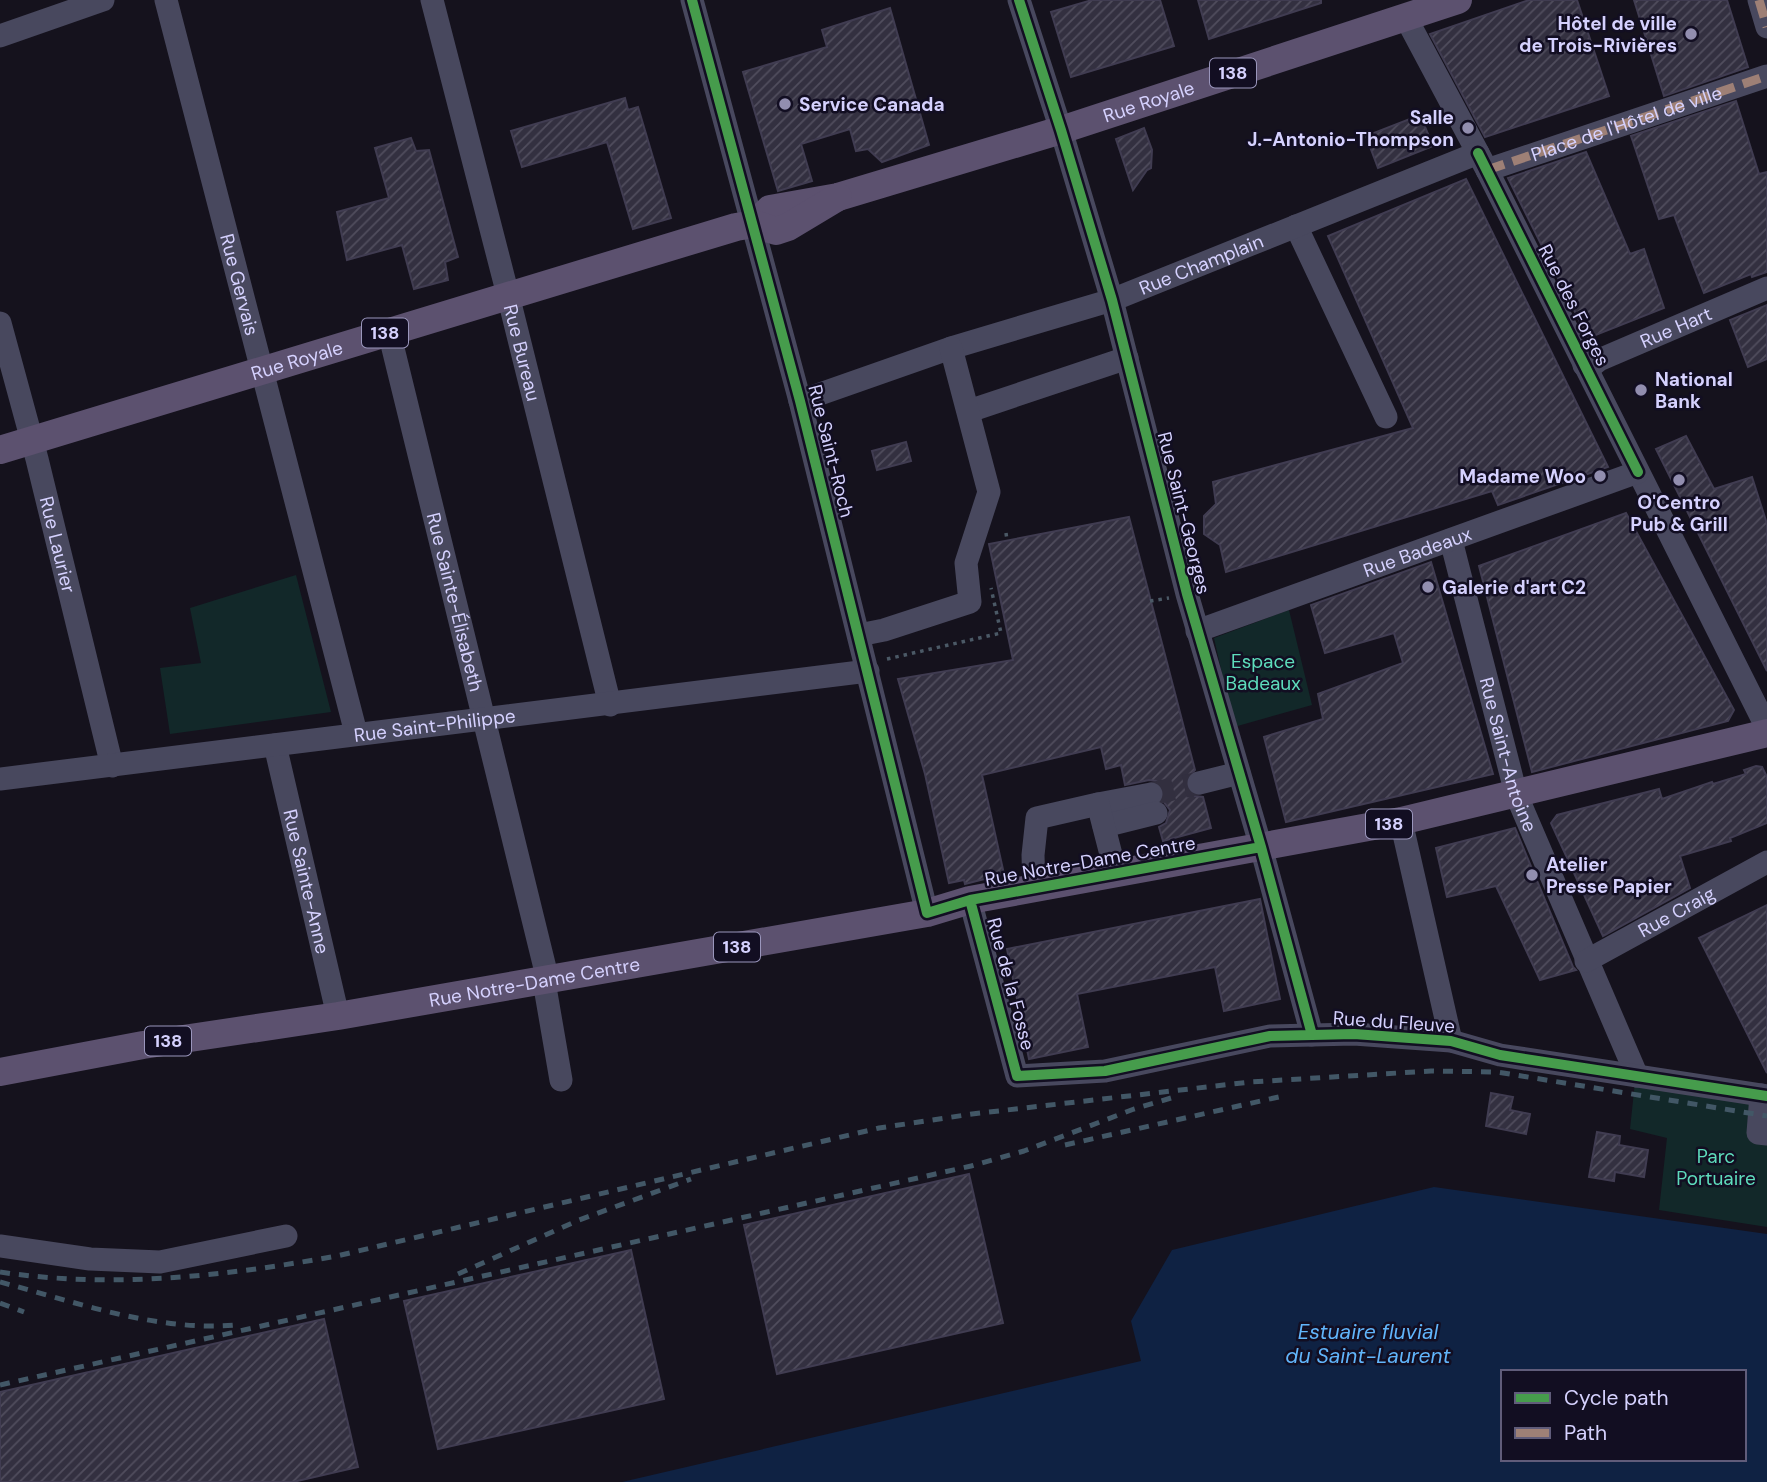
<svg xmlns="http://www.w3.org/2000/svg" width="1767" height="1482" font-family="'DM Sans',sans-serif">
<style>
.green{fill:#122829}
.water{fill:#0f2243;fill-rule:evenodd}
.building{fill:url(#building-hatch);stroke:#403c51;stroke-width:2}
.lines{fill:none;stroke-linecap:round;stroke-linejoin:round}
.minor-tunnel{stroke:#322f3f;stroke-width:23;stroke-dasharray:23 11;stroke-linecap:butt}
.path{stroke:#4b5966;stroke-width:3.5;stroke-dasharray:3.5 5;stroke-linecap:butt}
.minor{stroke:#48485e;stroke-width:23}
.major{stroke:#5c516f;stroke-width:28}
.rail{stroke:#425766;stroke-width:5;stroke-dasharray:10 9;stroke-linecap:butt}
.quiet{stroke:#9e8076;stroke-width:9;stroke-dasharray:18 9;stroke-linecap:butt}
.cycleway-casing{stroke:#120e22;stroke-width:15}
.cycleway{stroke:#469c4c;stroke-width:10}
.poi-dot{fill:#928eaf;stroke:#120e22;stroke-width:2.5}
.labels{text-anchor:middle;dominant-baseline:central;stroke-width:5;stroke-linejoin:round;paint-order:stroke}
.shield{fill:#120e22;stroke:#9a96bc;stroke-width:2}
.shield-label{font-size:18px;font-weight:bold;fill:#d5d1fe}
.poi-label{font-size:19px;font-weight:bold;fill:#d5d1fe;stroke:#120e22;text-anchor:start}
.street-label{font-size:19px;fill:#d5d1fe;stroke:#120e22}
.park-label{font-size:19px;fill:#5edcbc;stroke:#120e22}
.water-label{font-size:21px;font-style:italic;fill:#61b5fb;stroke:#120e22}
</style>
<defs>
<pattern id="building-hatch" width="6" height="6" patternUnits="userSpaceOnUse" patternTransform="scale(1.75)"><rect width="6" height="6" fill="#333040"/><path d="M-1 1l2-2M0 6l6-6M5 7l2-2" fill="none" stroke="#504d5d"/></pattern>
</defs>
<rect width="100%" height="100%" fill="#15121d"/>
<!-- green -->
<path class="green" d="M296,575L331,712L170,734L160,668L201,663L190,608Z
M1289,610L1312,705L1234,727L1214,638Z
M1635,1082L1767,1101V1227L1659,1210L1667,1138L1630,1129Z"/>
<!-- water -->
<path class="water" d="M1434,1187L1767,1234V1482H622L1141,1361L1131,1321L1172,1250ZM1503,1372H1744V1459H1503Z"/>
<!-- building -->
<path class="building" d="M1092,0H1160L1174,46L1071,77L1051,12Z
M1198,0H1321V3L1209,39Z
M1529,0H1577L1609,96L1485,137L1430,34Z
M1634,0H1727L1748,67L1664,96Z
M890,8L929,145L882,162L868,149L856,151L850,129L801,144L812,181L778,191L743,72L827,47L822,30Z
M625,98L628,110L638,107L671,218L633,229L607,142L522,167L511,131Z
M1736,101L1759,174L1767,172V272L1752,277L1751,274L1704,293L1674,215L1659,219L1631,136Z
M1420,115L1433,146L1378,168L1366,136Z
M1144,128L1152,150L1151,168L1147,170L1133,190L1116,139Z
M411,138L416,151L429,150L458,257L445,262L448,280L414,289L402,245L347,260L337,212L389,198L375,148Z
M1586,152L1630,254L1644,249L1664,308L1588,338L1508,178Z
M1466,179L1608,467L1498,505L1492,491L1226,572L1220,545L1204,534V516L1216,504L1213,482L1413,428L1328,236Z
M1767,305V359L1748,367L1730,320Z
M1686,436L1714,489L1752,477L1767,524V671L1656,449Z
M906,442L911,461L877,470L872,451Z
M1626,513L1734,710L1728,721L1532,772L1479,566Z
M1129,517L1195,770L1186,779V787L1195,796L1203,797L1211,828L1163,841L1159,827L1166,823L1170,810L1163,801L1165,792L1162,785L1156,781L1149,780L1125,785L1121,765L1106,769L1101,747L982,775L1004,874L965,884L964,880L949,883L925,774L898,679L1013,660L989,544Z
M1431,562L1493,774L1286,822L1264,737L1323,719L1318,694L1403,663L1394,633L1325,653L1311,605Z
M1756,766L1762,767L1767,777V823L1730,838L1731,841L1680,856L1690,888L1603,936L1551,823L1557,815L1659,789L1662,799L1712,782L1713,784L1746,774L1744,770Z
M1515,828L1573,967L1576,970L1540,980L1496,886L1447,897L1436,848Z
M1260,899L1280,999L1224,1011L1215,967L1077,994L1088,1047L1029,1059L1007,949Z
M1767,905V1073L1699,938Z
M1491,1093L1513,1097L1510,1110L1530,1114L1526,1134L1486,1126Z
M1597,1132L1620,1136L1619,1145L1648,1150L1644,1177L1615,1172L1614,1181L1589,1177Z
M969,1174L1003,1323L777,1374L744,1225Z
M631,1250L664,1399L438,1449L404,1301Z
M324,1319L358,1467L293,1482H0V1392Z"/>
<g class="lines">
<!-- minor-tunnel -->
<path class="minor-tunnel" d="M1151,794L1199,783"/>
<!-- path -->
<path class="path" d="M1006,533L1007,540
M1150,601L1169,598
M887,659L1001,633L991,588"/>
<!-- minor -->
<g class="minor">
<path id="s1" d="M166,0L356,733"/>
<path id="s2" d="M432,0L508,295L610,705"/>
<path d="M692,0L800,401L927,913"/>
<path d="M1019,0L1061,130L1112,300L1187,594L1261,847L1312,1035"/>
<path d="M1759,0L1767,27"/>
<path d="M1405,16L1487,170L1767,728"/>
<path d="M0,36L103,0"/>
<path id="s3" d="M1487,170L1767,76"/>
<path d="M1296,226L1386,417"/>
<path id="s4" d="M0,323L37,459L112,766"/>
<path id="s5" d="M389,332L545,968L546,993L561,1080"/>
<path id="s6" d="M1584,365L1594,364L1599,360L1767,288"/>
<path id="s7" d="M800,401L951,348L1112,300L1478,153"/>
<path d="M969,411L1127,358"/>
<path id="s8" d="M1451,540L1516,794L1637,1076"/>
<path id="s9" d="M1197,631L1638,472"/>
<path d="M859,635L884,630L970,602L966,563L989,492L951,348"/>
<path id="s10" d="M275,745L338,1016"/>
<path id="s11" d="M0,779L868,671"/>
<path d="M1199,783L1239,773"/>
<path d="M1098,804L1151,794"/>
<path d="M1401,821L1451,1041"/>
<path d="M1104,826L1156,813"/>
<path d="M1034,888L1033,855L1037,818L1098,804L1116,874"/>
<path d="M970,900L1017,1076L1105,1071L1270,1036L1354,1034L1451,1041L1500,1055L1767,1096"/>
<path id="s12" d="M1586,961L1767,862"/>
<path d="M1761,1095L1758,1133L1767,1134"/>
<path d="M0,1246L90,1259L160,1262L286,1236"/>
</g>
<!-- major -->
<g class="major">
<path id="s13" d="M754,224L770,209L838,197L1061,130L1458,0"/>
<path id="s14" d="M0,450L736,227L754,224L776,231L788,227L838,197"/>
<path id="s15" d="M0,1072L143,1045L338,1016L927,913L970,900L1401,821L1767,733"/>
</g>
<!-- rail -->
<path class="rail" d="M1065,1145L1283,1096
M0,1272C113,1289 225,1276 337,1256L879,1128L972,1114L1250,1082L1431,1071L1497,1072L1767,1116
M458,1274L579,1220L691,1179
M0,1282C76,1302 156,1332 236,1325
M0,1303L24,1312
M0,1385L971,1166L1024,1151L1134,1109L1171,1098"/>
<!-- quiet -->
<path class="quiet" d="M1759,0L1767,27
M1487,170L1767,76"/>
<defs>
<path id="cycleway" d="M692,0L800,401L927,913L970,900L1261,847
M1019,0L1061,130L1112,300L1187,594L1261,847L1312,1035
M1478,153L1638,472
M970,900L1017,1076L1105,1071L1270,1036L1354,1034L1451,1041L1500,1055L1767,1096"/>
</defs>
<!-- cycleway casing -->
<use href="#cycleway" class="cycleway-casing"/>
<!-- cycleway -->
<use href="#cycleway" class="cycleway"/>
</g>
<!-- markers -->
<g class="poi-dot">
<circle cx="1691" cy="34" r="7"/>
<circle cx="785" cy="104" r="7"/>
<circle cx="1468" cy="128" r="7"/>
<circle cx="1641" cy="390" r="7"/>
<circle cx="1600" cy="476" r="7"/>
<circle cx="1679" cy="480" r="7"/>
<circle cx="1428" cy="587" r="7"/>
<circle cx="1532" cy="875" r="7"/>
</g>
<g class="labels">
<!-- shield labels -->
<g class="shield">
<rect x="1210" y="58.5" width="46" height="29" rx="5"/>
<rect x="362" y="318.5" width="46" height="29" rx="5"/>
<rect x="1366" y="809.5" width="46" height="29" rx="5"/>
<rect x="714" y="932.5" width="46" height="29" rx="5"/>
<rect x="145" y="1026.5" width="46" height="29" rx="5"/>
</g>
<g class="shield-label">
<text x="1233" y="73">138</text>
<text x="385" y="333">138</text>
<text x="1389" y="824">138</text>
<text x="737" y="947">138</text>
<text x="168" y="1041">138</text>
</g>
<!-- poi labels -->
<g class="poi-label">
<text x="1677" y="23" text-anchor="end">Hôtel de ville<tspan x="1677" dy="22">de Trois-Rivières</tspan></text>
<text x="799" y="104">Service Canada</text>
<text x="1454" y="117" text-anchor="end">Salle<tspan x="1454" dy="22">J.-Antonio-Thompson</tspan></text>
<text x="1655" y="379">National<tspan x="1655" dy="22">Bank</tspan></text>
<text x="1586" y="476" text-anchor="end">Madame Woo</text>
<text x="1679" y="502" text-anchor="middle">O'Centro<tspan x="1679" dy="22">Pub &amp; Grill</tspan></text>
<text x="1442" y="587">Galerie d'art C2</text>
<text x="1546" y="864">Atelier<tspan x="1546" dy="22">Presse Papier</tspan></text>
</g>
<!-- street labels -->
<g class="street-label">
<text stroke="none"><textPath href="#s13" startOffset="416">Rue Royale</textPath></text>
<text stroke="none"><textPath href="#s3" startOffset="147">Place de l'Hôtel de ville</textPath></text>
<text stroke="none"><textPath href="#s7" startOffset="424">Rue Champlain</textPath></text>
<text stroke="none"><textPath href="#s1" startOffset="294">Rue Gervais</textPath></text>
<text transform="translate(1574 305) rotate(63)">Rue des Forges</text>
<text stroke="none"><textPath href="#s6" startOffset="100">Rue Hart</textPath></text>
<text stroke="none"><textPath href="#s2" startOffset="364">Rue Bureau</textPath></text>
<text stroke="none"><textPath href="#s14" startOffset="310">Rue Royale</textPath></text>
<text transform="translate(831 451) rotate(76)">Rue Saint-Roch</text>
<text transform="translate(1184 513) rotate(76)">Rue Saint-Georges</text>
<text stroke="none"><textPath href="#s4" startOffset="229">Rue Laurier</textPath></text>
<text stroke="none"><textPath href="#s9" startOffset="234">Rue Badeaux</textPath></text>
<text stroke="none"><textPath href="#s5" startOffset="278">Rue Sainte-Élisabeth</textPath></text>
<text stroke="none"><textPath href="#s11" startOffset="438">Rue Saint-Philippe</textPath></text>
<text stroke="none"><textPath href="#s8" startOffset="222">Rue Saint-Antoine</textPath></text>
<text transform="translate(1090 861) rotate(-10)">Rue Notre-Dame Centre</text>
<text stroke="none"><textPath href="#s10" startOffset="140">Rue Sainte-Anne</textPath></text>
<text stroke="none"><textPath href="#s12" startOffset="103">Rue Craig</textPath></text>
<text stroke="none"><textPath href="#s15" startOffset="542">Rue Notre-Dame Centre</textPath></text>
<text transform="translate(1011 984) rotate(75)">Rue de la Fosse</text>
<text transform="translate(1394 1022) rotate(4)">Rue du Fleuve</text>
</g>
<!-- park labels -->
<g class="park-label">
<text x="1263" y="661">Espace<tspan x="1263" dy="22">Badeaux</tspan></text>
<text x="1716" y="1156">Parc<tspan x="1716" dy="22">Portuaire</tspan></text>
</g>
<!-- water labels -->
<g class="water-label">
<text x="1368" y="1332">Estuaire fluvial<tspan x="1368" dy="24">du Saint-Laurent</tspan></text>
</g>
</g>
<!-- legend -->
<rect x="1501" y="1370" width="245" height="91" fill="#120e22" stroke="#605c7a" stroke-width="2"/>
<rect x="1515" y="1393" width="35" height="10" fill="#469c4c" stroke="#605c7a" stroke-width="2"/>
<text x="1564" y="1405" font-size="21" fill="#d5d1fe">Cycle path</text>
<rect x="1515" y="1428" width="35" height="10" fill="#9e8076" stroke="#605c7a" stroke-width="2"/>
<text x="1564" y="1440" font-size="21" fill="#d5d1fe">Path</text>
</svg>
